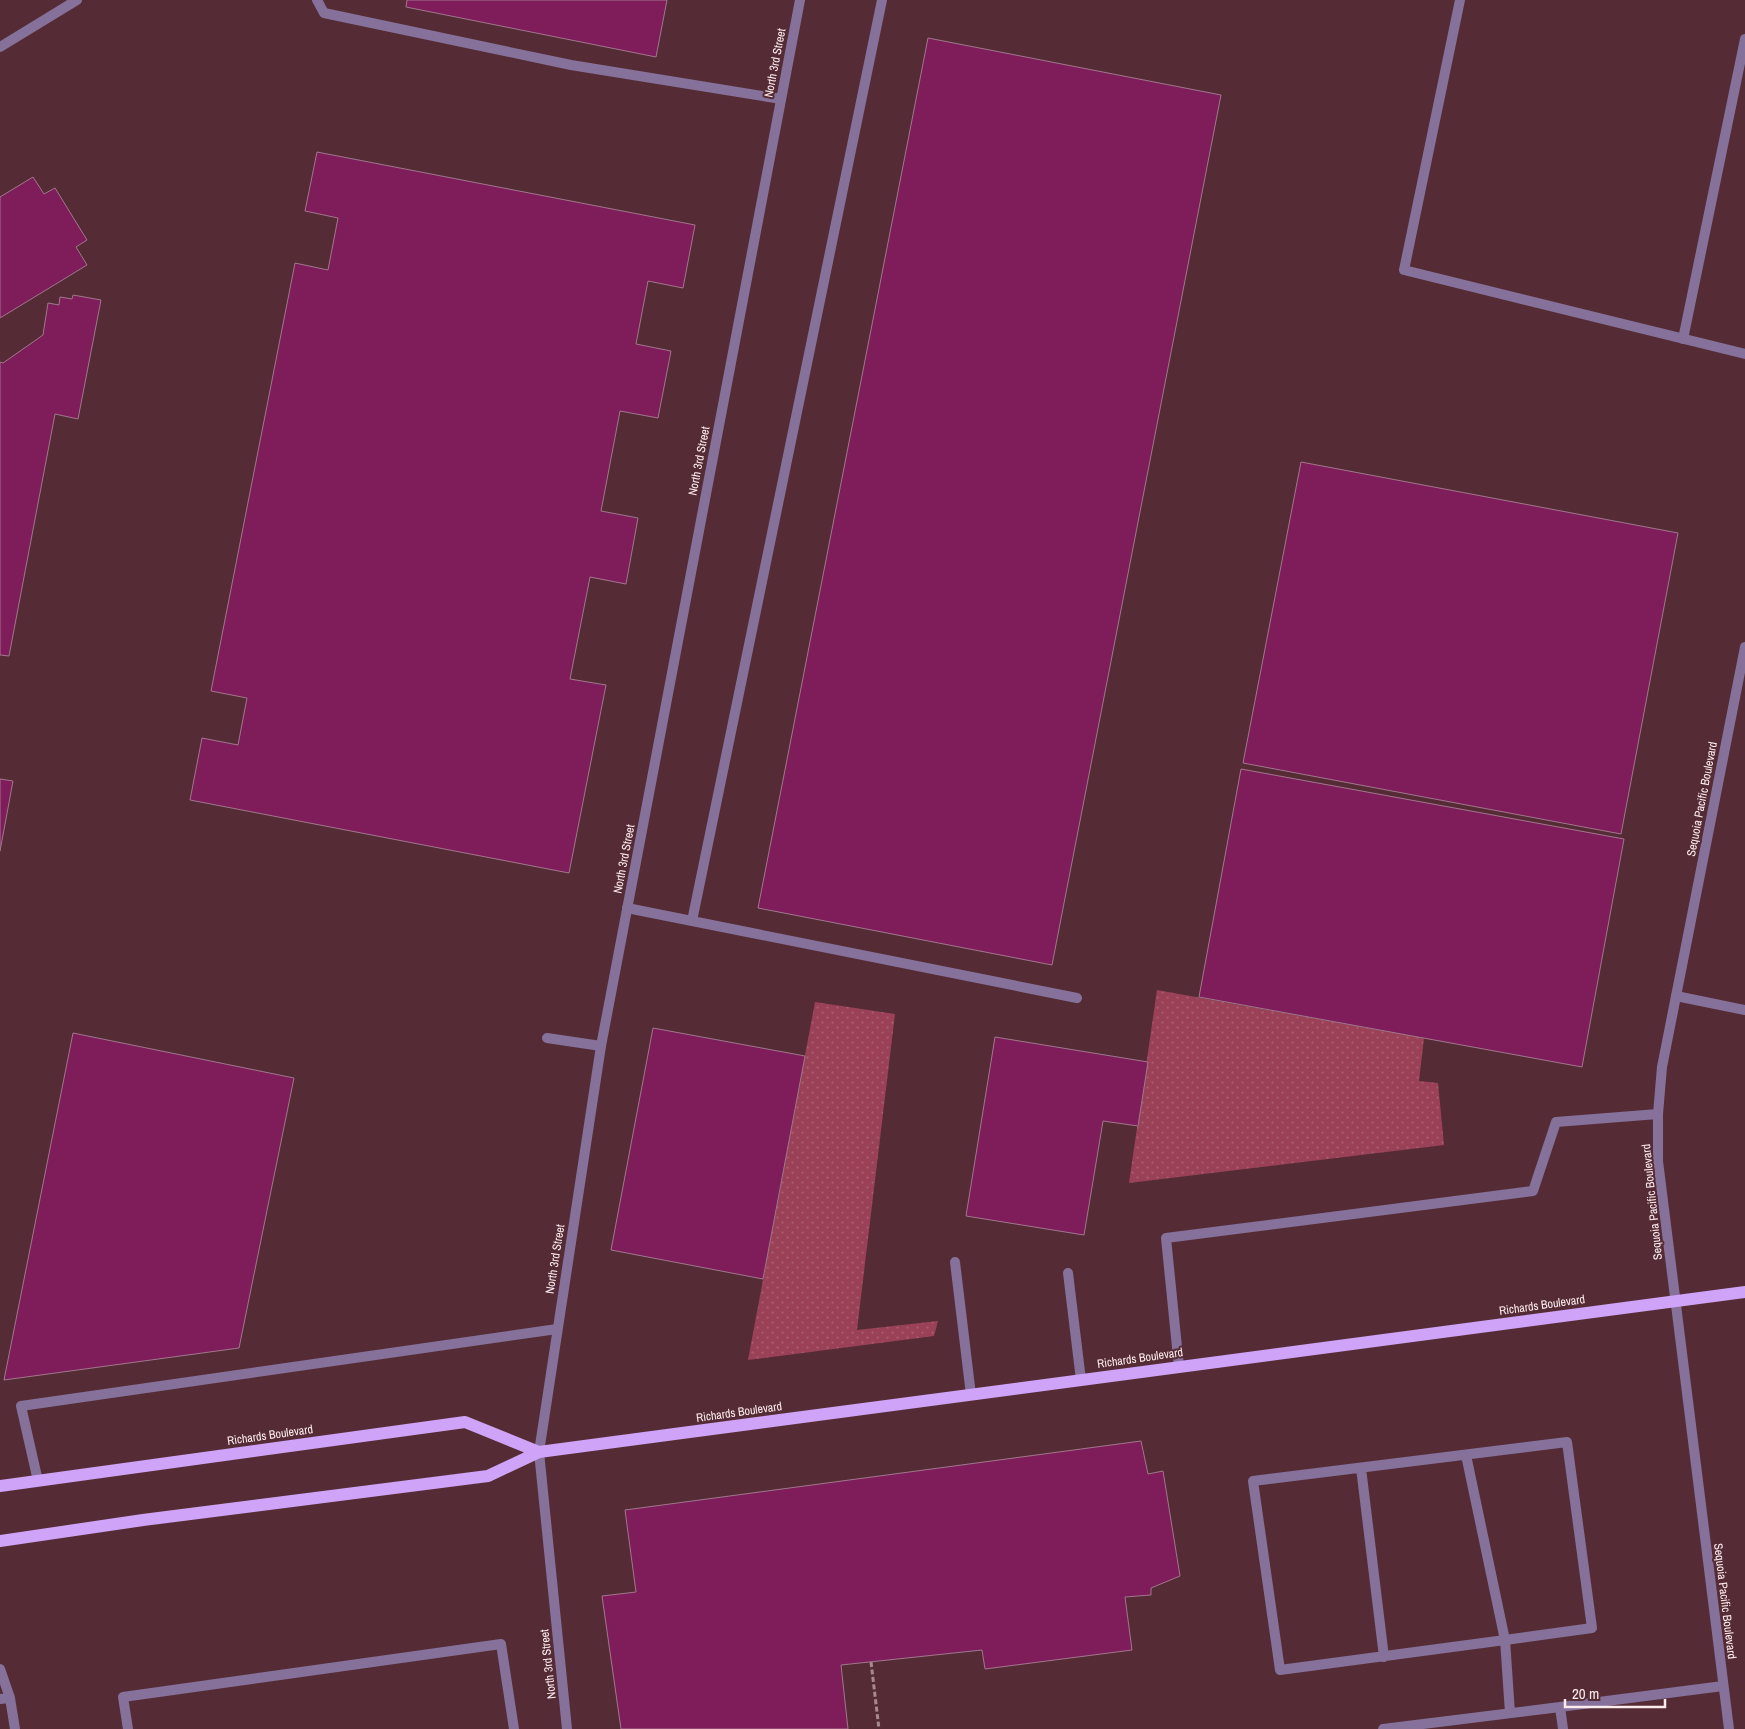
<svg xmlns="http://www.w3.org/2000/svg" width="1745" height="1729" font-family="'Archivo Narrow',sans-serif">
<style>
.grass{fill:url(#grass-dots)}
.building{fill:#7e1d5a;stroke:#a1778d}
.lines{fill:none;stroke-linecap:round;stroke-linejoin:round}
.path{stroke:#a78a90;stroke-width:3;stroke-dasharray:5 2.5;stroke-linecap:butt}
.service{stroke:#85719a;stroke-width:10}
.minor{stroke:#85719a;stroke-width:10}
.primary{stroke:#cfa4f8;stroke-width:12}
.labels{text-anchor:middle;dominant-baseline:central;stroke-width:4;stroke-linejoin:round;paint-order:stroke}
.street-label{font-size:12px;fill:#fcebee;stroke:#552c35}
</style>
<defs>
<pattern id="grass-dots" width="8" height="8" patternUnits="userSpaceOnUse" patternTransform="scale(1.25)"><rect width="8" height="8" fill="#9a4157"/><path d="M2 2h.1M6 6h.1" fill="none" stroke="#a95d6f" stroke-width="1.8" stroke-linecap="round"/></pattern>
</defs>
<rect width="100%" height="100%" fill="#552c35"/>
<!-- grass -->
<path class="grass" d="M1157,990L1424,1038L1419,1081L1438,1083L1444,1145L1129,1183Z
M815,1002L895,1014L857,1330L938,1321L934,1336L748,1360Z"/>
<!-- building -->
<path class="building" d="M407,0H667L656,57L406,7Z
M928,38L1221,95L1052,965L758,908Z
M317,152L695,225L683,288L648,281L636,344L671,351L658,418L620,411L601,511L638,518L626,584L590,577L570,679L606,685L569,873L190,800L202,738L238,745L247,698L211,691L295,263L328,270L338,218L305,211Z
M33,177L44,194L55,188L87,240L76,247L87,265L0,318V197Z
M73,295L101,300L78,419L55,414L9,656L0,655V362L3,363L43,335L48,303L59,305L60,297L72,299Z
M1301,462L1678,533L1621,834L1243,763Z
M1241,769L1624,839L1582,1067L1199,997Z
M0,779L13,781L0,851Z
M653,1028L805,1056L763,1279L611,1250Z
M73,1033L294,1078L239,1348L4,1380Z
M995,1037L1148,1062L1138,1126L1103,1121L1084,1235L966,1216Z
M1141,1441L1148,1474L1163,1471L1180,1576L1151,1588V1595L1125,1597L1132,1650L985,1669L982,1650L841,1665L848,1729H621L602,1596L636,1592L625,1510Z"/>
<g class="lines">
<!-- path -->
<path class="path" d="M871,1662L879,1729"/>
<!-- service -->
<path class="service" d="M317,0L324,13L571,65L781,99
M1460,0L1404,270L1745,354
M1683,339L1745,39
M627,908L1077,998
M692,921L882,0
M1676,996L1745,1010
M547,1038L601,1046
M955,1262L971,1395
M1068,1273L1081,1380
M1179,1367L1166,1238L1533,1191L1556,1122L1658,1114
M539,1452L567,1729
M1466,1455L1505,1640L1592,1628L1567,1442L1253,1481L1280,1670L1505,1640L1510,1713
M1361,1468L1384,1657
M38,1481L21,1406L557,1329
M0,1669L10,1698L15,1729
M0,1699L10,1698
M1560,1707L1723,1686
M128,1729L123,1697L501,1644L514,1729
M1383,1729L1560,1707L1563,1729"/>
<!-- minor -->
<path class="minor" d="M0,47L77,0
M539,1452L601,1046L800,0
M1729,1729L1658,1161V1114L1662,1067L1745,647"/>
<!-- primary -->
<path class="primary" d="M0,1486L465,1422L539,1452
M0,1541L143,1520L488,1476L539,1452L1745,1292"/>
</g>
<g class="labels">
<!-- street labels -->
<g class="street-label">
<text transform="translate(775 63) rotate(-79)">North 3rd Street</text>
<text transform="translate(699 461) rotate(-79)">North 3rd Street</text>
<text transform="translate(1702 799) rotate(-79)">Sequoia Pacific Boulevard</text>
<text transform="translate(624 859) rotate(-79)">North 3rd Street</text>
<text transform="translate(1652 1202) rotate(-96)">Sequoia Pacific Boulevard</text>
<text transform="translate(555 1259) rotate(-81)">North 3rd Street</text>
<text transform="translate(1542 1305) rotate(-8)">Richards Boulevard</text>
<text transform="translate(1140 1358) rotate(-8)">Richards Boulevard</text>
<text transform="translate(739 1412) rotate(-8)">Richards Boulevard</text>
<text transform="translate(270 1435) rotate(-8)">Richards Boulevard</text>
<text transform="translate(1725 1601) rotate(83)">Sequoia Pacific Boulevard</text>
<text transform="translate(548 1664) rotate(-96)">North 3rd Street</text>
</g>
</g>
<!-- scale -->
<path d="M1565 1699v8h100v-8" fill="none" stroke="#fcebee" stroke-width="2.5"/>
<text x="1572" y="1699" font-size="15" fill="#fcebee" stroke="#552c35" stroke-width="4" paint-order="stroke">20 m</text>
</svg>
